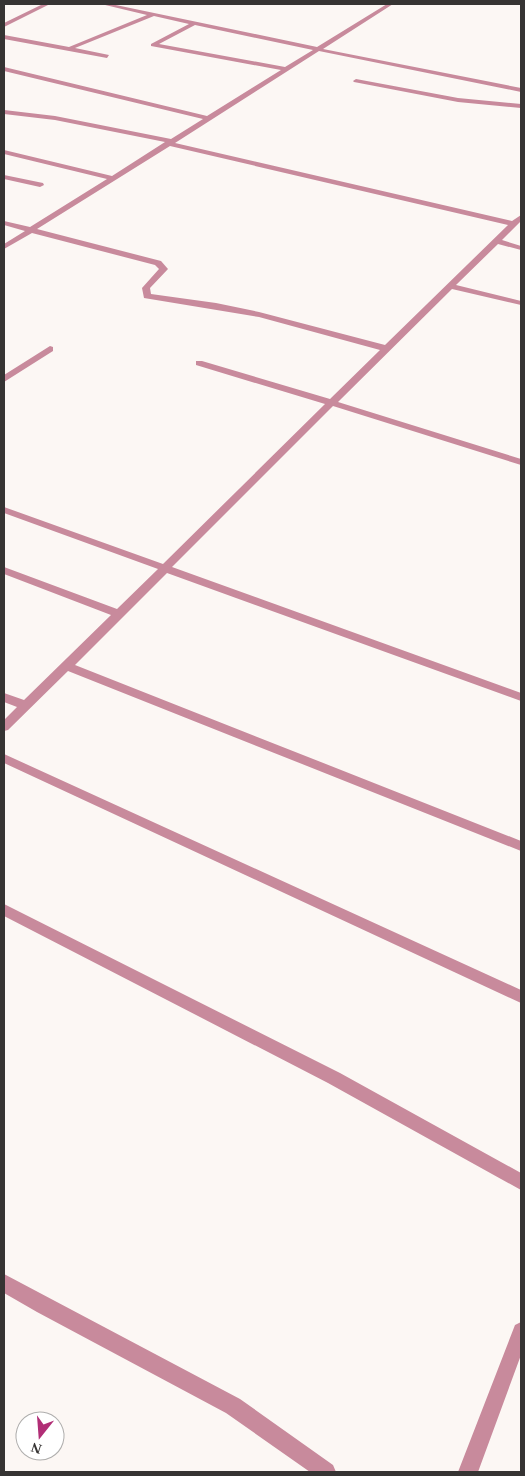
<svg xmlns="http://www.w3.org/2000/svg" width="525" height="1476" font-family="'Times New Roman',serif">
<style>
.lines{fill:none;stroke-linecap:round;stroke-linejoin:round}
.minor{fill:#c88a9c;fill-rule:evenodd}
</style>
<rect width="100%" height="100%" fill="#fcf7f4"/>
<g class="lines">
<!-- minor -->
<path class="minor" d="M43,4H50L4,27V23Z
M101,4H111L317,47L387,4H393L323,49L521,88V92L319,51L175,143L512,221L521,215V221L502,240L521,246V250L498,244L456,285L521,301V305L452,289L338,402L521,459V465L333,406L172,567L521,693V701L167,573L75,665L521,841V851L68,671L8,730L4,731V720L17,707L4,702V693L24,700L111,615L4,574V567L117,609L158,569L4,513V507L163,564L325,404L196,365V361H202L330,399L380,350L259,317L144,298L142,288L159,269L155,265L32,233L4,249V244L25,231L4,225V221L30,227L107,179L4,154V150L112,176L165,142L55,120L4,114V110L55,116L171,139L203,119L4,71V67L207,116L281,70L151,46V44L189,24L154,16L75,48L109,55L107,58L4,39V35L69,47L147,15ZM195,25L313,50L285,67L159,44ZM170,146L508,225L385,345L259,312L216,303L151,294L150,288L168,269L161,261L37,229Z
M356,79L458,98L521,104V108L458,102L354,82L353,81Z
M4,175L43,183L44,185L40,187L4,179Z
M50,346L53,347V351L4,382V375Z
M4,754L521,990V1003L4,763Z
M4,904L340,1073L521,1173V1190L328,1083L4,916Z
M4,1274L240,1399L333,1465L336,1472H310L226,1413L37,1312L4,1293Z
M521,1322V1355L478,1472H458L515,1325Z"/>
</g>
<!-- border -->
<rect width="525" height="1476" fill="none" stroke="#363433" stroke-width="10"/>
<!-- north arrow -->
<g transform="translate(40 1436) rotate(197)"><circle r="24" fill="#ffffff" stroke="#afaead"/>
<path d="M0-4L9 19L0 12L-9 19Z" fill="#b12e76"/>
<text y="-8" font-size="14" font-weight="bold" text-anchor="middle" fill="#363433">N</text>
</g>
</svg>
